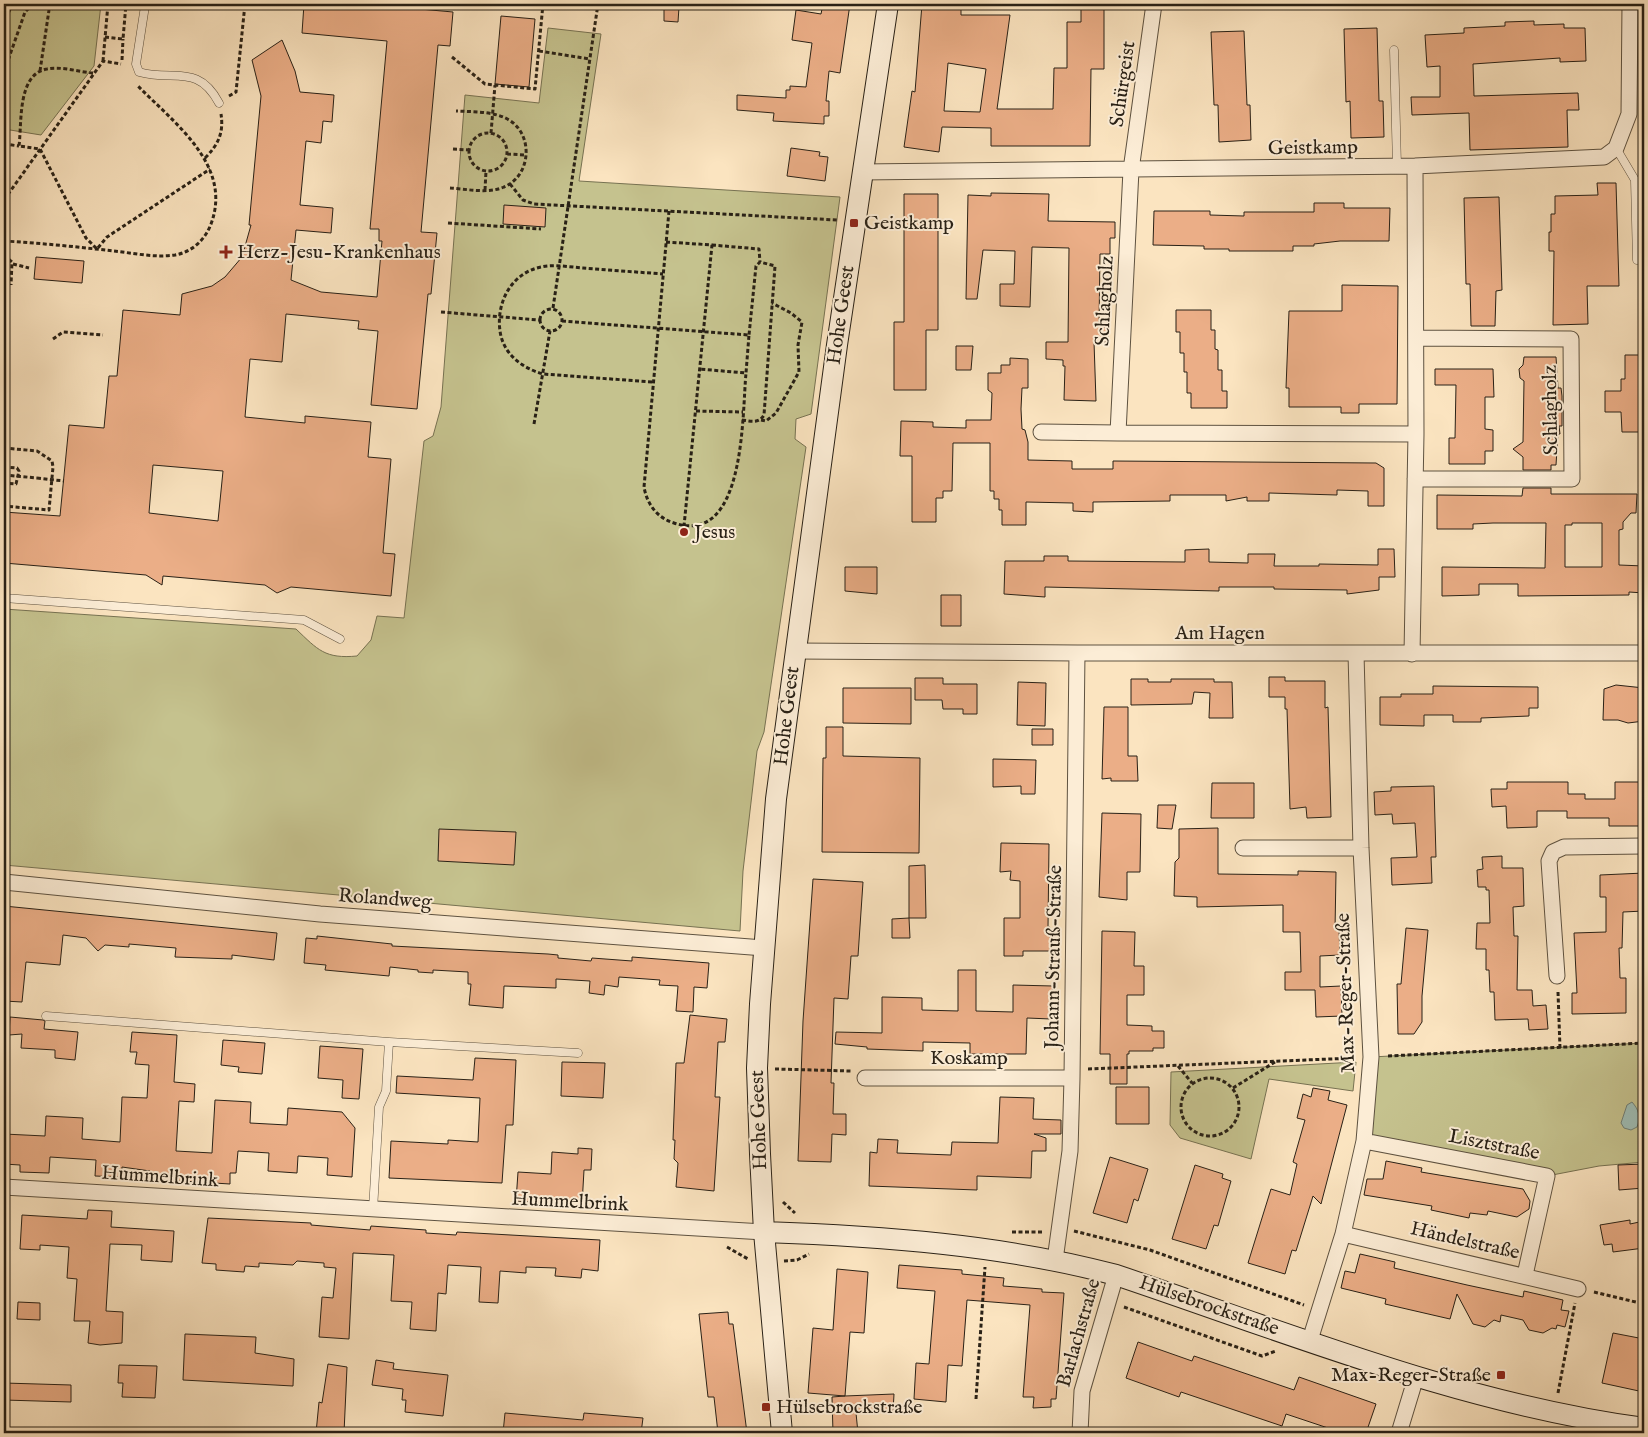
<svg xmlns="http://www.w3.org/2000/svg" width="1648" height="1437" font-family="'IM FELL English',serif">
<style>
.green{fill:#c5c28e;stroke:#777252}
.water{fill:#9fbeb6;stroke:#707f76}
.building{fill:#ebae87;stroke:#292116;fill-rule:evenodd}
.lines{fill:none;stroke-linecap:round;stroke-linejoin:round}
.lane-casing{stroke:#5e5240;stroke-width:9}
.street-casing{stroke:#5e5240;stroke-width:17}
.secondary-casing{stroke:#292116;stroke-width:22}
.path{stroke:#292116;stroke-width:3;stroke-dasharray:4 2.5;stroke-linecap:butt}
.lane{stroke:#fcedd6;stroke-width:8}
.street{stroke:#fcedd6;stroke-width:15}
.secondary{stroke:#fcedd6;stroke-width:20}
.path-bridge{stroke:#292116;stroke-width:3;stroke-dasharray:4 2.5;stroke-linecap:butt}
.poi-dot{fill:#8f2418;stroke:#fcedd6;stroke-width:2}
.labels{text-anchor:middle;dominant-baseline:central;stroke-width:4;stroke-linejoin:round;paint-order:stroke}
.street-label{font-size:20px;fill:#292116;stroke:#fcedd6}
.poi-label{font-size:20px;fill:#292116;stroke:#fcedd6;text-anchor:start}
</style>
<rect width="100%" height="100%" fill="#fbe4c0"/>
<filter id="stains"><feTurbulence type="fractalNoise" baseFrequency=".004" numOctaves="4"/><feColorMatrix values="0 0 0 0 .2 0 0 0 0 .09 0 0 0 0 .02 0 0 0 .5 -.17"/></filter>
<radialGradient id="worn" r=".72"><stop offset=".6" stop-color="#630" stop-opacity="0"/><stop offset="1" stop-color="#630" stop-opacity=".3"/></radialGradient>
<!-- green -->
<path class="green" d="M4,4H101L94,66L41,135L4,129Z
M548,28L601,34L579,181L840,197L811,414L796,419L795,439L806,447L764,732L757,751L743,871L740,931L4,865V609L296,629C318,650 325,659 357,656L371,640L377,616L404,618L424,441L433,436L441,407L465,95L539,103Z
M1644,1043V1162L1599,1166L1547,1176L1364,1141L1371,1057Z
M1356,1062L1353,1091L1269,1079L1251,1159L1180,1138L1170,1125L1171,1072Z"/>
<!-- water -->
<path class="water" d="M1632,1102C1639,1110 1641,1117 1637,1127L1631,1130L1624,1128L1621,1123L1627,1105Z"/>
<!-- building -->
<path class="building" d="M304,4H364L453,12L450,46L438,45L421,232L437,233L431,294H428L417,409L371,405L378,331L358,329L359,321L286,314L282,362L250,359L245,417L305,423V416L371,422L368,457L391,459L383,553L395,554L391,596L291,587L277,593L265,585L163,576L162,585L146,575L4,563V512L60,516L69,425L104,428L109,376H117L123,310L180,315L182,294L212,286L225,277L242,257L251,225H249L261,96L252,60L282,40L295,71L300,92L334,95L332,122L323,121L321,143L306,141L300,205L333,208L331,233L296,230L291,280L321,292L377,297L382,241H379V229H370L387,41L302,33ZM153,465L223,471L218,521L149,513Z
M823,4H850L840,73L829,71L826,101H829V116H824V124L773,121L774,113L737,110V95L786,98V90H790V86L806,87L812,43L792,40L796,10L821,14Z
M922,4H961V15H1010L997,109H1053L1054,68H1067V22H1081V4H1104V69H1091L1090,146H991V128L942,127L939,152L904,147L912,91L915,92ZM948,63L986,69L980,112L944,111Z
M664,6L679,7L678,22L664,21Z
M501,16L535,19L529,87L495,84Z
M1534,21V25L1564,24V28H1585L1586,61L1560,62V58L1473,64L1474,96L1578,93L1579,110H1567L1568,147L1470,150L1469,113L1412,115L1411,97H1440V66L1427,67L1425,35L1464,33V28L1505,26V22Z
M1377,28L1379,101H1383L1384,137L1351,138L1350,101L1346,102L1344,29Z
M1244,31L1247,105H1250L1251,140L1219,142L1218,105H1214L1211,32Z
M791,148L820,152L819,156L828,157L825,181L787,176Z
M1597,183H1616L1619,286H1587L1588,324L1553,325L1554,251H1549V232H1551V214H1555V196L1598,195Z
M991,193L1049,194L1048,221L1115,222V238H1110V254H1100L1099,327H1108V342H1094L1096,401L1064,400L1065,366H1063V360L1046,359V342H1068L1069,248L1032,247L1030,307L1000,306V284H1014L1015,251L983,250L977,299H966L968,195L991,196Z
M904,194H938V330H926V390H894V322H904Z
M1499,197L1502,290L1496,291L1495,326H1471L1470,284H1466L1464,198Z
M1314,203H1344V208H1390L1389,241H1340L1314,244V246H1293V251H1229V249H1204V246L1153,245L1154,211H1210V215L1244,216V212H1314Z
M504,205L546,208L545,227L503,224Z
M36,257L84,261L82,283L34,279Z
M1342,285L1398,286L1397,404H1359V413H1341V407H1289V388H1286L1289,311H1342Z
M1176,310H1211V330H1215V349L1218,350V370H1222V391H1227V408H1191V393H1187V372H1184V353H1180V332H1176Z
M956,346H973L971,370H956Z
M1625,355H1644V432H1622L1621,412H1605V391H1621V379H1625Z
M1524,357H1556L1558,388H1561L1562,396V426H1559L1560,434H1558L1556,465H1551V470H1523V457L1513,449L1523,442L1524,381L1520,378L1519,369L1523,365Z
M1010,358L1028,359V388H1022L1021,409L1022,429L1025,430L1028,442V460L1072,461V469H1113V461L1376,463L1384,468V506H1368V491L1337,490V495L1269,493V501H1247V497L1226,501V495H1170V501L1093,502V512L1073,511V503L1026,502V525H1002V510H999V499H994V491H990V443H953L952,491H943V498H936V522H912V456H900L901,421L933,422V427L966,428V420H991L992,393L988,390V373H1001V365H1010Z
M1435,369H1493L1494,397H1485V429L1493,430V451H1485V464H1449V438H1455L1456,385H1435Z
M1523,488H1551V494H1637L1636,513H1631L1623,522V529L1619,530V565L1644,566V593L1629,592V595L1518,596V584H1479V595L1442,596V567L1545,568L1546,523H1493L1473,524V529H1437V495L1522,496ZM1572,523H1602V567H1565V525H1572Z
M1209,549V562L1248,563V554H1275L1274,566H1319V564L1378,565V549H1394L1395,577H1379V590L1347,594V590L1274,589V587H1219V591L1045,587V597L1004,594L1005,561H1044V556H1068V561L1185,562V550Z
M845,567H877V594L845,591Z
M941,595H961V626H941Z
M1269,677H1285V681H1325V708L1328,707L1331,817L1307,818L1306,807L1290,809L1287,709H1285V697H1269Z
M915,678H943V684H977V714H963V709H943L942,700H915Z
M1131,679H1148V682H1171V679H1214V682H1232L1233,718H1209L1210,693L1194,692L1192,704L1131,705Z
M1018,682L1046,683L1045,726L1017,725Z
M1616,685L1644,688V721L1628,723L1618,720H1603L1604,689Z
M1433,686L1538,687V708H1529V716L1481,718V722H1453V715H1424V726L1380,725V697H1401V694H1433Z
M843,688H911V724L843,723Z
M1104,707H1128V756H1137L1138,781H1111V778L1102,779Z
M826,727H843V756L920,758L919,853L822,852L823,758H826Z
M1032,729H1053V745H1032Z
M993,759L1036,760L1035,794H1021V786L993,787Z
M1507,782H1568V794H1585V799H1615V782H1644V826H1609V818H1567V811H1537V827L1507,828L1506,806L1492,807L1491,789H1507Z
M1212,783H1254V818H1211Z
M1434,786L1436,857H1431L1432,883L1392,885L1391,858L1417,857L1415,823L1393,824L1392,814L1375,815L1374,792L1391,791V787Z
M1158,805H1176L1172,829L1157,828Z
M1102,813L1141,814L1140,872H1127V900L1099,897Z
M1218,828V874L1298,875V871L1336,872L1335,930H1339L1340,955L1320,956V987L1341,986L1342,1016L1316,1017L1315,990H1285V972H1301L1300,932H1283V905L1197,907V897L1174,896L1175,862L1179,858V829Z
M439,829L516,832L514,865L438,861Z
M1001,843L1049,844L1048,927H1050V951H1023V956H1004V918H1020V881L1010,880L1011,871L1000,872Z
M1502,856V868H1523L1524,906L1513,907L1514,936H1518L1517,990H1532L1533,1006L1546,1005L1548,1029L1529,1030L1528,1019L1495,1020L1494,992H1490L1489,970H1486V949H1476L1477,923H1490L1489,890H1486V887H1478L1477,870L1483,869L1482,857Z
M925,865L926,918H909V866Z
M1644,873V911L1623,912L1622,948H1619L1620,978H1626V1013L1572,1014V993H1577L1574,933L1606,932V897H1600V875Z
M813,879L863,882L858,956H851L848,999L834,998L831,1083H834L833,1114H846V1135L832,1134L831,1162L798,1161L803,1021Z
M4,906L277,933L274,960L232,955V959L175,957L176,948L129,944V947L105,945L98,951L86,938L63,935L60,965L26,962L22,1002L4,1001Z
M909,918L910,938H892V919Z
M1406,928L1428,930L1422,996V1022L1414,1034H1398L1397,984H1401Z
M1102,931L1135,932L1134,966H1144V995H1127V1025L1152,1026V1031H1164V1048H1153V1051H1129V1054H1127V1084H1110V1054H1100Z
M317,936L392,944V946L548,954L558,955V958L591,961L592,958L632,961V957L709,963L707,988L694,987L693,1012L676,1011L678,986L659,985L660,980L619,977L618,987L605,985L604,995L589,993L590,981L556,979V988L504,986L503,1008L469,1005L471,984H468V972L433,970V973L418,972V970L390,967L389,976L325,970L326,965L304,963L306,938L317,939Z
M958,970H976V1011L1013,1012V985L1053,986L1051,1019L1027,1018L1026,1054H970V1043L923,1042V1051L867,1049V1047L835,1044L836,1032L882,1033V997L922,998V1010L958,1011Z
M690,1015L727,1019L725,1042H718L715,1097H720L714,1191L676,1187L678,1163L674,1159L675,1140H673L676,1063H684Z
M10,1017L43,1020L45,1021L44,1029L78,1032L75,1060L55,1058V1050L21,1048L22,1034L9,1035Z
M132,1032L177,1035L174,1082L195,1084L194,1102L179,1101L176,1151L212,1153L215,1100L251,1102L250,1123L287,1125L288,1108L342,1112L355,1128L352,1177L327,1175L328,1158L298,1156L297,1173L268,1171L269,1153L238,1151L236,1173H230V1184L150,1179V1171L122,1167L121,1177L95,1176L96,1160L50,1157L49,1173L20,1172V1165L4,1164V1134L45,1136L46,1116L83,1118L82,1139L120,1142L122,1097L147,1098L149,1065L135,1064L137,1052H130Z
M223,1040L265,1043L262,1074L238,1072L239,1067L221,1065Z
M320,1046L363,1049L359,1099L342,1098L343,1080L318,1078Z
M475,1058L516,1060L513,1125H506L502,1183L389,1178L391,1141L448,1144V1140L478,1142L480,1098L396,1093L397,1076L473,1080Z
M562,1062L605,1063L603,1098L561,1096Z
M1116,1087H1149V1124H1116Z
M1313,1088L1330,1091L1328,1100L1347,1105L1321,1204L1313,1196L1296,1251L1292,1250L1285,1274L1248,1263L1271,1189L1290,1195L1297,1164L1293,1162L1305,1120L1297,1118L1303,1094L1311,1097Z
M1000,1097L1034,1098L1033,1119L1061,1120V1134H1034L1046,1138V1151H1032L1031,1178L977,1176V1190L869,1186L870,1152L877,1153L878,1139L898,1140L897,1153L951,1155L952,1142L998,1143Z
M578,1148L592,1149L591,1170H584L582,1205L516,1201L518,1172L551,1174L552,1152L578,1154Z
M1110,1157L1148,1169L1138,1201L1134,1199L1127,1223L1093,1213Z
M1386,1161L1422,1168L1421,1172L1523,1189L1530,1201L1529,1209L1517,1217L1488,1211L1487,1215L1470,1213L1469,1218L1431,1210L1432,1206L1364,1195L1367,1179H1383Z
M1644,1164V1188L1619,1190L1618,1165Z
M1195,1165L1223,1174L1222,1178L1231,1181L1218,1226L1214,1225L1206,1249L1172,1239Z
M88,1210L112,1211L111,1227L174,1231L172,1262L141,1260L142,1245L110,1244L106,1311L123,1312L122,1343L100,1345L88,1343L90,1321H74L77,1279L67,1278L69,1247L40,1245V1250L20,1249L22,1215L87,1219Z
M208,1218L311,1223V1225L370,1230L371,1226L426,1230V1233L456,1235L457,1232L600,1240L598,1271L582,1269L581,1278L555,1276L556,1268L526,1267V1273L500,1271L498,1303L479,1302L481,1267L448,1265L446,1294L438,1293L436,1331L410,1329L412,1302L391,1301L394,1255L353,1253L349,1339L319,1337L322,1297L333,1298L336,1268L324,1267V1263L297,1261L293,1265L259,1263V1267L245,1266L244,1272L216,1270V1264L202,1263Z
M1630,1220V1224L1644,1221V1248L1613,1252L1612,1244L1604,1245L1600,1225Z
M1360,1254L1395,1262L1394,1268L1467,1285L1523,1297L1524,1291L1563,1300L1561,1310L1569,1311L1565,1327L1557,1325L1556,1329L1552,1328L1543,1333L1529,1330L1523,1320L1501,1315L1500,1322L1494,1320L1485,1327L1473,1324L1457,1294L1450,1319L1385,1304L1386,1299L1341,1288L1345,1271L1355,1273Z
M899,1265L962,1270V1274L1004,1278L1003,1286L1042,1289V1292L1064,1293L1056,1399H1051V1407L1033,1408L1034,1397H1023L1030,1305L967,1300L962,1366L948,1365L946,1402L914,1399L916,1363L929,1364L935,1291L897,1288Z
M837,1269L868,1272L864,1333L850,1332L845,1396L894,1394L893,1412L856,1413L858,1433H833L832,1397L845,1396L808,1393L813,1328L833,1330Z
M18,1302L40,1303V1320L17,1319Z
M728,1312L729,1324H733L747,1433H718L714,1397H708L699,1314Z
M1613,1333L1644,1339V1363L1639,1391L1602,1383Z
M185,1334L256,1337L255,1353L294,1359L293,1386L183,1380Z
M1138,1342L1192,1361L1194,1356L1294,1390L1299,1377L1376,1404L1366,1433H1343L1286,1414L1282,1426L1181,1392L1179,1397L1126,1378Z
M376,1360L394,1363L393,1369L448,1375L443,1416L405,1412L406,1400H402L403,1389L372,1385Z
M328,1364L347,1367L344,1433H316L319,1402L322,1403Z
M119,1365L157,1366L155,1398L122,1397L123,1383H118Z
M4,1383L71,1385V1402L4,1400Z
M505,1413L583,1420L584,1413L643,1418L641,1433H503Z"/>
<g class="lines">
<defs>
<path id="lane" d="M145,6L136,64L139,72C174,82 198,63 219,103
M1394,50L1397,166
M1616,148L1635,180L1637,260
M4,598L304,620L340,639
M46,1016L389,1042L578,1053
M373,1210L379,1107L386,1091L389,1042"/>
<path id="street" d="M1154,4L1131,170L1118,433L1416,434
M861,172L1415,166L1604,157L1616,148L1629,114L1630,4
M1041,432L1118,433
M1415,479H1572L1571,339L1416,338
M795,651L1077,653H1644
M1412,654L1416,434L1415,166
M1243,848H1361
M4,882L320,914L765,948
M1557,976L1549,861L1553,852L1564,847L1644,846
M865,1078H1072
M1364,1141L1547,1176L1525,1275
M4,1187L764,1232
M1343,1234L1578,1289
M1055,1260L1070,1151L1072,1078L1077,653
M1310,1340L1343,1234L1364,1141L1371,1057L1361,848L1356,653
M1080,1433L1082,1391L1116,1275
M1399,1433L1416,1377"/>
<path id="secondary" d="M764,1232C881,1236 1004,1245 1116,1275C1289,1333 1463,1404 1644,1428
M782,1433L764,1232L760,1154L757,1068L760,1004L776,799L837,345L888,4"/>
</defs>
<!-- lane casing -->
<use href="#lane" class="lane-casing"/>
<!-- street casing -->
<use href="#street" class="street-casing"/>
<!-- secondary casing -->
<use href="#secondary" class="secondary-casing"/>
<!-- path -->
<path class="path" d="M45,4L49,10
M100,4L126,6
M4,24L12,4
M105,37L123,39L126,4
M539,51L590,59
M452,57L485,84L535,89L543,4
M122,60L123,39
M103,61L108,4
M40,71L49,10L67,4
M4,72L25,12L33,4
M93,73C79,72 61,66 47,69C17,74 22,123 19,146L40,149L86,238L97,249L107,237L210,169
M229,96L236,92L245,4
M491,133L495,85
M469 152a19 19 0 1 1 38 0a19 19 0 1 1-38 0Z
M4,144L19,146
M453,149L469,150
M507,154L526,155
M205,158C218,145 224,133 221,114
M510,184L523,200L534,204L837,220
M450,188C467,189 488,194 504,187C531,176 534,135 509,120C494,111 474,112 456,111
M485,190L486,171
M4,200L103,61L121,64
M669,211L644,487C647,504 657,518 674,523C746,547 742,414 746,373
M448,223L541,229
M4,241C40,243 78,247 114,251C133,253 155,258 175,255C192,252 205,240 211,224C233,165 174,123 138,86
M666,242L712,245L684,526
M712,245L759,249L760,262
M4,255L12,262L11,285
M13,264L29,268
M553,308L598,4
M540 320a11 11 0 1 1 22 0a11 11 0 1 1-22 0Z
M441,312L539,320
M562,321L749,335L746,373L699,369
M53,339L63,332L103,335
M652,382L543,374C522,368 503,354 500,331C496,303 511,273 541,267C554,264 569,267 583,268C609,270 636,272 663,274
M696,411L743,412
M742,420C751,421 759,424 764,415L775,266L760,262L756,266L749,335
M761,420L766,421L776,413L799,372L798,345L802,322L791,313L772,303
M534,424L550,331
M4,448L37,451L52,461L53,467L49,510L4,506
M4,467L17,468L19,471L16,484L4,483
M4,475L37,478
M1558,992L1560,1048
M1388,1056L1644,1043
M1178,1066L1192,1083
M775,1069L851,1071
M1088,1069L1354,1058
M1181 1107a29 29 0 1 1 58 0a29 29 0 1 1-58 0Z
M1233,1088L1275,1062
M783,1202L795,1213
M1074,1231L1150,1250L1304,1305
M1012,1232H1043
M727,1247L748,1259
M784,1261L797,1260L809,1254
M1594,1292L1644,1304
M1124,1307L1262,1356L1276,1351
M1558,1393L1575,1303
M976,1399L985,1267"/>
<!-- lane -->
<use href="#lane" class="lane"/>
<!-- street -->
<use href="#street" class="street"/>
<!-- secondary -->
<use href="#secondary" class="secondary"/>
<!-- path-bridge -->
<path class="path-bridge" d="M37,478L64,481"/>
</g>
<!-- markers -->
<g class="poi-dot">
<rect x="849" y="218" width="10" height="10" rx="2.5"/>
<path d="M223.5 244.5h5v5h5v5h-5v5h-5v-5h-5v-5h5z"/>
<circle cx="684" cy="532" r="5"/>
<rect x="1496" y="1370" width="10" height="10" rx="2.5"/>
<rect x="761" y="1402" width="10" height="10" rx="2.5"/>
</g>
<g class="labels">
<!-- street labels -->
<g class="street-label">
<text transform="translate(1123 84) rotate(-82)">Schürgeist</text>
<text transform="translate(1313 148) rotate(-1)">Geistkamp</text>
<text transform="translate(1105 301) rotate(-87)">Schlagholz</text>
<text transform="translate(841 315) rotate(-82)">Hohe Geest</text>
<text transform="translate(1551 410) rotate(-91)">Schlagholz</text>
<text x="1220" y="633">Am Hagen</text>
<text transform="translate(787 716) rotate(-83)">Hohe Geest</text>
<text transform="translate(385 899) rotate(4)">Rolandweg</text>
<text transform="translate(1054 957) rotate(-89)">Johann-Strauß-Straße</text>
<text transform="translate(1346 993) rotate(-92)">Max-Reger-Straße</text>
<text x="969" y="1058">Koskamp</text>
<text transform="translate(759 1120) rotate(-92)">Hohe Geest</text>
<text transform="translate(1494 1145) rotate(11)">Lisztstraße</text>
<text transform="translate(160 1177) rotate(4)">Hummelbrink</text>
<text transform="translate(570 1202) rotate(3)">Hummelbrink</text>
<text transform="translate(1465 1241) rotate(13)">Händelstraße</text>
<text transform="translate(1209 1306) rotate(19)">Hülsebrockstraße</text>
<text transform="translate(1079 1333) rotate(-74)">Barlachstraße</text>
</g>
<!-- poi labels -->
<g class="poi-label">
<text x="864" y="223">Geistkamp</text>
<text x="237" y="252">Herz-Jesu-Krankenhaus</text>
<text x="694" y="532">Jesus</text>
<text x="1491" y="1375" text-anchor="end">Max-Reger-Straße</text>
<text x="776" y="1407">Hülsebrockstraße</text>
</g>
</g>
<!-- margin -->
<rect width="1648" height="1437" fill="none" stroke="#fbe4c0" stroke-width="20"/>
<rect x="5" y="5" width="1638" height="1427" fill="none" stroke="#292116" stroke-width="2.5"/>
<rect x="10" y="10" width="1628" height="1417" fill="none" stroke="#292116"/>
<rect width="100%" height="100%" filter="url(#stains)"/>
<rect width="100%" height="100%" fill="url(#worn)"/>
</svg>
